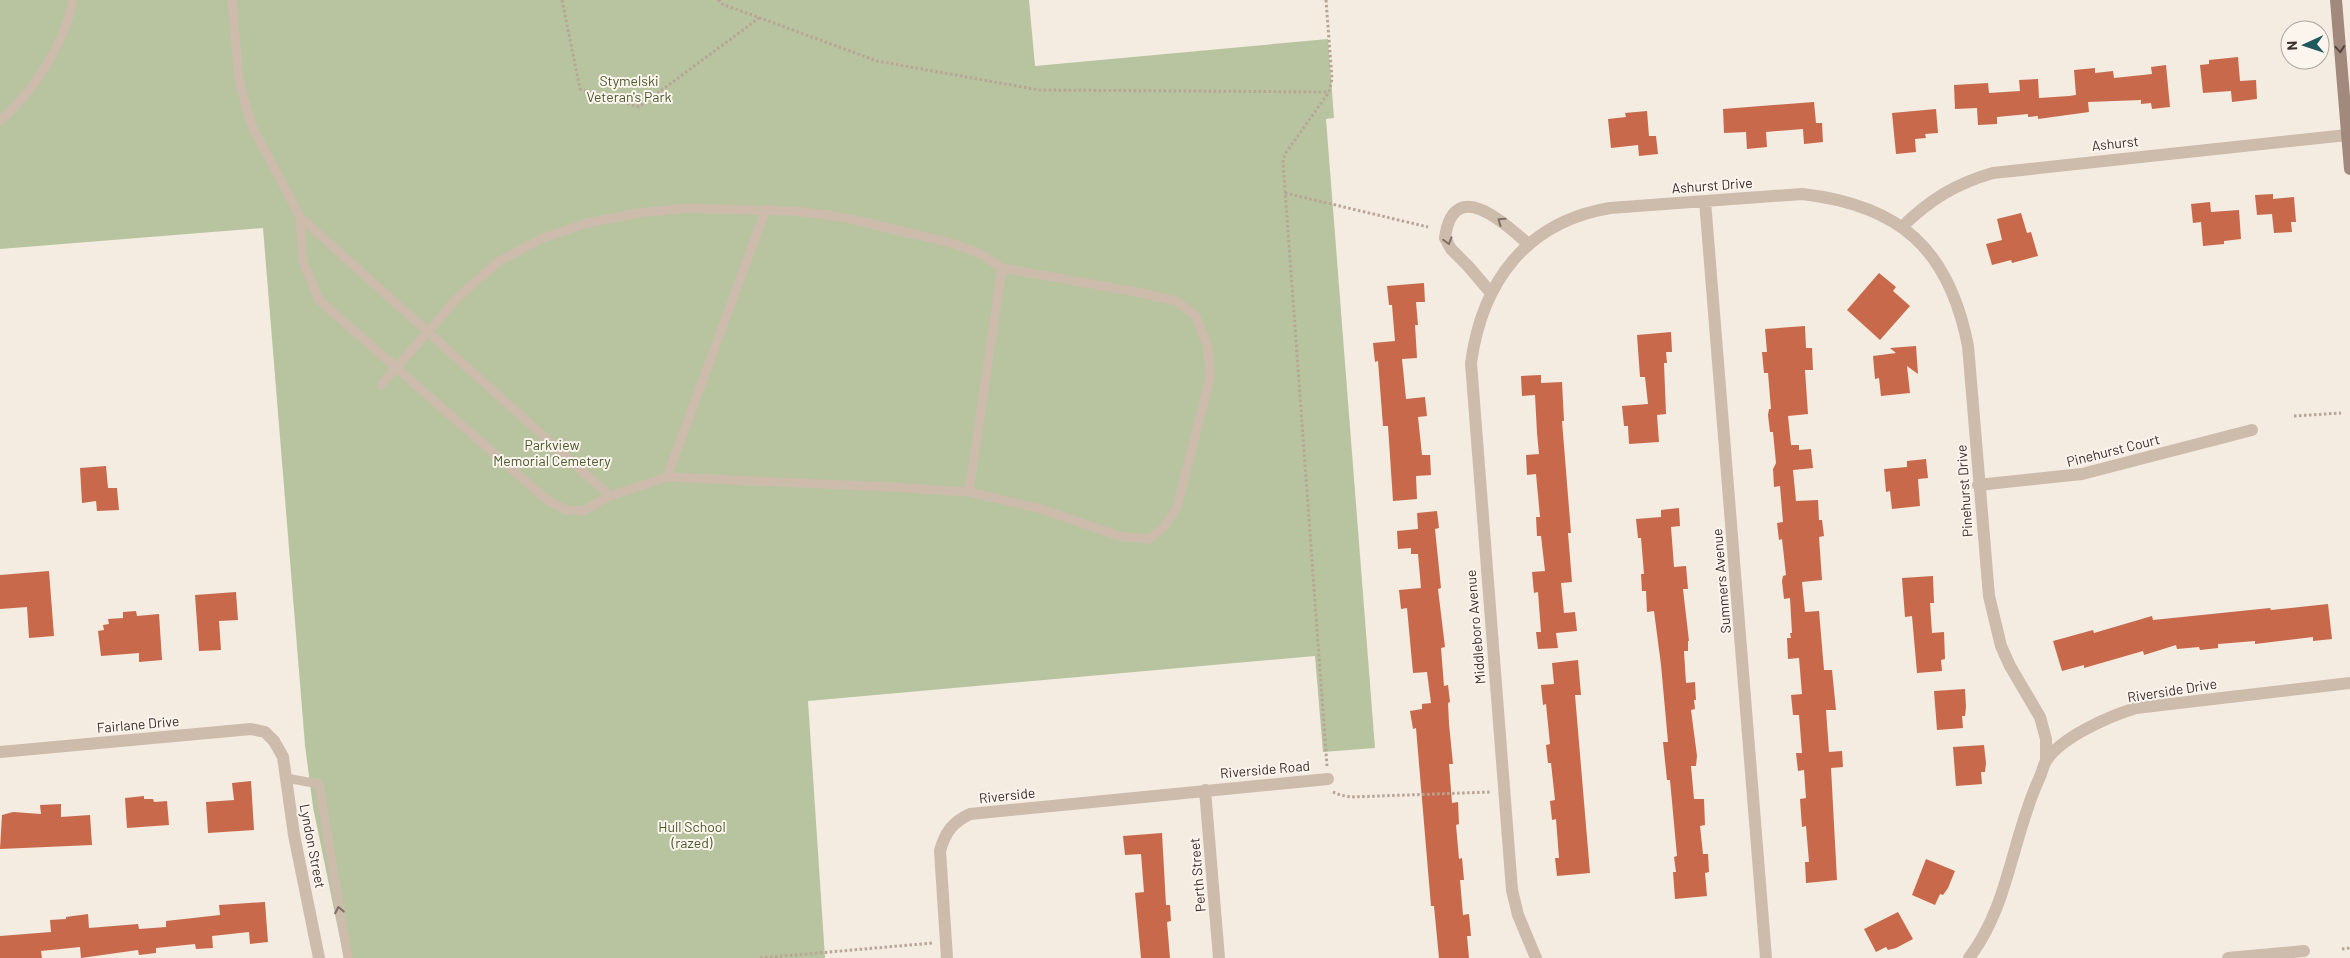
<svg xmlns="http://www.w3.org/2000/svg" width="2350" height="958" font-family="Barlow,sans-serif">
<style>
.green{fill:#b8c4a0}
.building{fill:#c8694b}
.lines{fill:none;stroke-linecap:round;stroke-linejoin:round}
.path{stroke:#b9a596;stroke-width:3;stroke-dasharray:2.5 2.5;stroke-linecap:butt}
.lane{stroke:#cdbbac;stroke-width:9}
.street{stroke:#cdbbac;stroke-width:12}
.secondary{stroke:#a18a7d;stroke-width:12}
.oneway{stroke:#544640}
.oneway2{stroke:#7d6f65}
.labels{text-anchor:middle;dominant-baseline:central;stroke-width:4;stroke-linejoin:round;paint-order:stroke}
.park-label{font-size:14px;fill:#4a5a2e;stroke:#fbf5ee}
.street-label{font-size:14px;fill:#3b302b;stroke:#fbf5ee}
</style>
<rect width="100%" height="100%" fill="#f4ebe1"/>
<!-- green -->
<path class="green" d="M0,0H1029L1035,66L1328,39L1334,118L1326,119L1375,748L1323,752L1315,656L808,701L825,958H344L313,807L305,745L263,228L0,249Z"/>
<!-- building -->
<path class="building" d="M2238,57L2240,81L2256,80L2257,99L2232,102L2231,91L2203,93L2200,65L2209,64V60Z
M2166,65L2170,107L2152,109L2151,103L2141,104V100L2088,102L2089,112L2038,119V116L2028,117V114L1997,117V124L1978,125L1977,108L1955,109L1954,85L1988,83L1989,93L2020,91L2019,80L2038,79L2039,98L2069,96L2076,95L2074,70L2095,68V73L2113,71L2114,78L2152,74L2151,67Z
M1814,102L1816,123H1822L1823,142L1804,144L1803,129L1766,132L1767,147L1747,149L1746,132L1724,133L1723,109Z
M1936,109L1938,133L1925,134L1926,138L1915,139L1916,152L1896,154L1892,113Z
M1647,111L1649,136H1656L1658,154L1639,156L1638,145L1611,148L1608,119L1626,117L1625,113Z
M2273,194V199L2294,197L2296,222H2291L2292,232L2274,233L2272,214L2257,215L2255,195Z
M2210,202L2211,212L2239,210L2241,239L2224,241V244L2203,246L2201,222L2193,223L2191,204Z
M2021,213L2027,233L2031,232L2038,256L2012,263L2011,260L1992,265L1986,244L2002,240L1997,219Z
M1879,273L1896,287L1893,291L1910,306L1880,340L1847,310Z
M1424,283L1425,302H1416L1418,325H1415L1417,358L1402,359L1406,399L1425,397L1427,416L1418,417L1422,455H1430L1431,475L1416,476L1417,499L1393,501L1388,426H1383L1378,361L1375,362L1373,343L1395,341L1392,305H1389L1387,286Z
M1805,326L1806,348H1812L1813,370H1805L1808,414L1788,416L1791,445H1799V450L1811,449L1813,468L1793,470L1796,501L1818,500L1819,520H1822L1824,536L1819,537L1822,580L1802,582L1805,612L1819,611L1824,670H1832L1836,710H1826L1829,752L1842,751L1843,767L1831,768L1837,880L1806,883L1805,862H1809L1806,826L1802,827L1800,799L1806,798L1804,770L1798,771L1796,753H1802L1799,715H1793L1791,695L1802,694L1799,658L1788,659L1787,638H1791L1790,633H1792L1790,598L1784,599L1782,581L1783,576L1786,575L1782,539L1779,540L1777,523L1783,522L1780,486L1774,487L1773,469L1776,463L1773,432H1770L1768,415L1769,409H1771L1768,373H1764L1762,352H1767L1765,329Z
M1671,332L1672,352H1666L1667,363H1664L1666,414L1657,415L1659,442L1629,444L1628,426H1624L1622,406L1648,404L1645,377H1640L1637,335Z
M1916,346L1918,374L1907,366L1910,393L1881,396L1879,378L1875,379L1873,356L1896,353L1890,348Z
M1541,375V383L1562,382L1564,421H1562L1571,533H1568L1572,582L1561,583L1564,613L1575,612L1577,631L1556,633L1558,648L1538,649L1536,632H1541L1538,592L1534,593L1532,572L1545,571L1541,536H1537L1536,517H1540L1536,474L1527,475L1526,455L1539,454L1537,433L1535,395L1522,396L1521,376Z
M1926,459L1928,478L1918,479L1920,506L1892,509L1890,491L1886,492L1884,469L1907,467V461Z
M106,466L108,488H117L119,510L97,511L96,501L82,503L80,468Z
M1679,508L1680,526L1671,527L1674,567L1686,566L1688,589H1683L1689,641H1688V651H1684L1686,683L1695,682L1696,700H1694L1695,709L1691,710L1697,756L1696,766H1691L1694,799H1704L1705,825L1700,826L1703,854H1708L1709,872L1705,873L1707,896L1675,899L1673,872H1676L1674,857L1677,856L1670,780H1667L1663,742H1668L1661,665L1654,611L1647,612L1646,591H1642L1641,574H1644L1641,538H1638L1636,519L1661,517V510Z
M1437,511L1439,528L1435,529L1441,588L1438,589L1445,647L1441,648L1444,686L1448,685L1450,702L1448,703L1449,724L1453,764H1449L1452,803L1458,802L1459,824L1456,825L1459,859L1462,858L1464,880H1460L1463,915L1469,914L1471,936H1467L1469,958H1439L1434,906H1431L1416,728L1413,729L1410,711L1422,709V704L1431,703L1427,672L1413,673L1407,608L1401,609L1399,590L1421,588L1418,554H1411V548L1398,549L1397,531L1418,529L1417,513Z
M49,571L54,636L29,638L27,607L0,609V575Z
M1933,576L1934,603H1930L1932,633L1944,632L1945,659L1941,660L1942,671L1917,673L1912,616L1905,617L1902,578Z
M236,592L238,620L219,621L221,650L199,651L195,595Z
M2328,604L2332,639L2313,641V637L2255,644V641L2218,644V648L2200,650L2199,647L2177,649L2176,645L2144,655L2143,651L2084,668V665L2062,671L2053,641L2093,630L2094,633L2152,616L2153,620L2270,608L2271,610Z
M136,611L137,616L159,614L162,660L139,662V653L101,656L98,631L104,630L103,625L109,624L108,619L123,618V612Z
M1578,660L1581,695H1575L1590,873L1557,876L1555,858H1559L1556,819L1552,820L1550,801L1555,800L1551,763H1548L1546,745L1550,744L1546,704L1543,705L1541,685L1554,684L1552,663Z
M1965,689L1966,707L1965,716H1962L1963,728L1937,730L1934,691Z
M1984,745L1986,763L1985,772H1981L1982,784L1956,786L1953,747Z
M251,781L254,830L208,833L206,802L234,800L232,783Z
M144,796V799H153L154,802L167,801L169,825L127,828L125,798Z
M61,804V817L90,815L92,845L0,849L2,815L13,812L41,814L40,805Z
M1162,833L1166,905H1170L1171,921L1167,922L1170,958H1141L1135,893L1144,892L1141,854L1125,855L1123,836Z
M1926,859L1955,871L1948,888L1943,895L1940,894L1935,905L1912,895Z
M265,902L268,942L250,944L249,932L212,936L213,948L196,949L195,944L156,948V953L139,955L138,950L81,958L80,947L41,951L42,958H0V936L51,932L50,920L66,919V917L88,914L89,928L138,924L139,929L166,927V921L220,915L219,905Z
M1898,912L1913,939L1896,948L1888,950L1886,947L1876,952L1864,929Z"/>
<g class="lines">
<!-- path -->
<path class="path" d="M562,0L580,89L639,107L759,18
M718,0L722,4L877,61L1039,90L1329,92
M1326,0L1332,79L1329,92L1285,154L1283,162L1327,766
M1285,193L1428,227
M2294,416L2341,413
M1333,792L1340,795L1351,797L1491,792
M2342,949L2350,948
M760,958L933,943"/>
<!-- lane -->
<path class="lane" d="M232,0L239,80L251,124L300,217L303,261L319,300L547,500L565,510L583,511L610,496L667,477L910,488L969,492L1041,509L1119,536L1149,539L1164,527L1177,507L1210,378L1208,347L1195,315L1176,301L1142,293L1002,268L981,254L948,242L841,217L794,211L685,208L638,213L587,223L543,238L499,261L458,297L381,385
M0,121C34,90 64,46 73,0
M300,217L610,496
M667,477L766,209
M969,492L1002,268
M286,778L319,784L348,958"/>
<!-- street -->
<path class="street" d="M1705,201L1766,958
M1902,227C1929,200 1957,183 1993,173L2347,135
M1491,293L1468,266L1451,249L1445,238C1453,176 1504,222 1528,244
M1978,485L2082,474L2252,430
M0,752L251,729L265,732L274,741L283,757L294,835L319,958
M1205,790L1219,958
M947,958L940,851C945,832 953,822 970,814L1328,779
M1536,958L1518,915L1512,890L1471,363C1482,282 1526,222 1610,208L1802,194C1900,205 1949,249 1968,346L1989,596L2001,646L2010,666L2040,717L2046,739V761
M1969,958C2009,906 2012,837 2039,779C2042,773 2043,766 2046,761C2061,737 2110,716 2136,708L2350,683
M2228,958L2304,951"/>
<!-- secondary -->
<path class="secondary" d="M2336,0L2350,169"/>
</g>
<!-- one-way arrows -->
<defs><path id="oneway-chevron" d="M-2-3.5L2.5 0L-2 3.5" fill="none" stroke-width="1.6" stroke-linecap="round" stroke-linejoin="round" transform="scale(1.25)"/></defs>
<use class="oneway" href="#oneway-chevron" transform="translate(2340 49) rotate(85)"/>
<g class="oneway2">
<use href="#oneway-chevron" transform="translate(1501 221) rotate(-145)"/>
<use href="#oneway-chevron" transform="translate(1448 241) rotate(74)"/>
<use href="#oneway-chevron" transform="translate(339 910) rotate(-101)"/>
</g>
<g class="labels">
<!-- park labels -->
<g class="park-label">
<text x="629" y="80">Stymelski<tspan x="629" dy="16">Veteran's Park</tspan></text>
<text x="552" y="444">Parkview<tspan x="552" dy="16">Memorial Cemetery</tspan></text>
<text x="692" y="826">Hull School<tspan x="692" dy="16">(razed)</tspan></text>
</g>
<!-- street labels -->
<g class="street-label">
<text transform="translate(2115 143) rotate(-6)">Ashurst</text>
<text transform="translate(1712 185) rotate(-4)">Ashurst Drive</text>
<text transform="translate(2113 450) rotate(-14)">Pinehurst Court</text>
<text transform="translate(1964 491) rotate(-94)">Pinehurst Drive</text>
<text transform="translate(1721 581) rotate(-95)">Summers Avenue</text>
<text transform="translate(1475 627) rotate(-95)">Middleboro Avenue</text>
<text transform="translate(2172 690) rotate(-9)">Riverside Drive</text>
<text transform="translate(138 724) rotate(-5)">Fairlane Drive</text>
<text transform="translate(1265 769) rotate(-5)">Riverside Road</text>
<text transform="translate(1007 795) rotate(-6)">Riverside</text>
<text transform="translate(313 846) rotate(79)">Lyndon Street</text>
<text transform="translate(1197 875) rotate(-95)">Perth Street</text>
</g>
</g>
<!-- north arrow -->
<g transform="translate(2305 45) rotate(267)"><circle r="24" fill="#fbf5ee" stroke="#aea6a0"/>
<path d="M0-4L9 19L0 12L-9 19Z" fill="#1f5a5e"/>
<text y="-8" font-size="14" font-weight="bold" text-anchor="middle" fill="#3b302b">N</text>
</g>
</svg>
